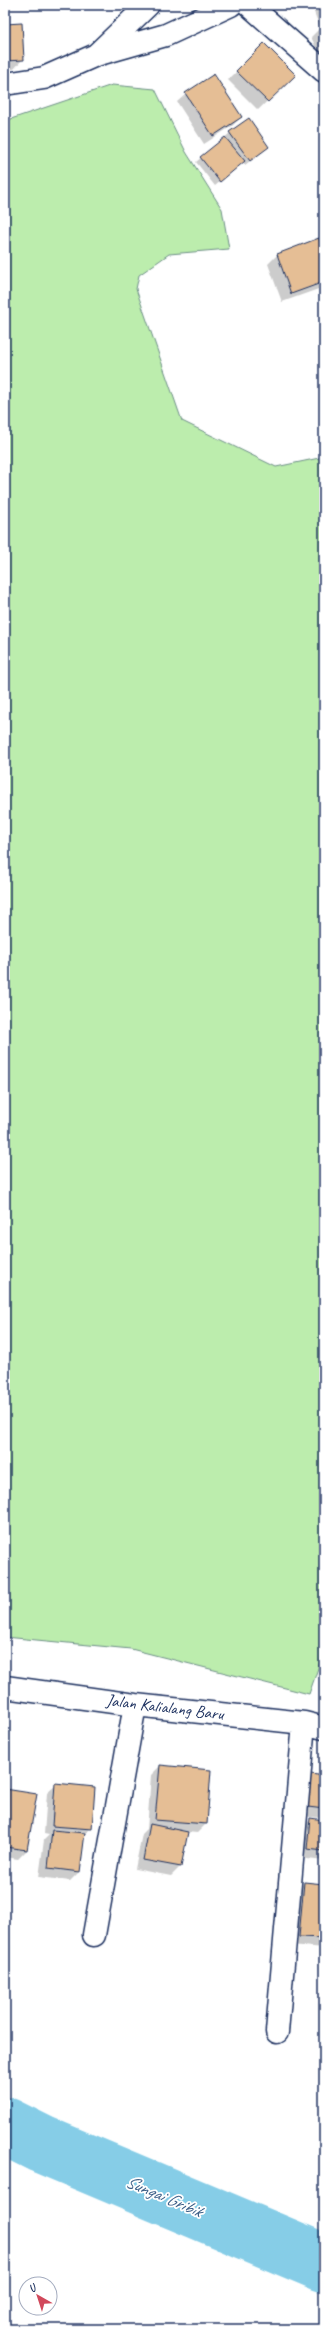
<svg xmlns="http://www.w3.org/2000/svg" width="329" height="2334" font-family="Caveat,sans-serif">
<style>
.green{fill:#bcedad;stroke:#6c8e86}
.shadow{fill:#0003}
.lines{fill:none;stroke-linecap:round;stroke-linejoin:round}
.river{stroke:#86cde7;stroke-width:58}
.building{fill:#e5be95;stroke:#1b2f5e}
.minor-casing{stroke:#1b2f5e;stroke-width:25}
.tertiary-casing{stroke:#1b2f5e;stroke-width:25}
.minor{stroke:#fff;stroke-width:22}
.tertiary{stroke:#fff;stroke-width:22}
.labels{text-anchor:middle;dominant-baseline:central;stroke-width:3.5;stroke-linejoin:round;paint-order:stroke}
.street-label{font-size:17px;fill:#1b2f5e;stroke:#fff}
.water-label{font-size:18px;font-style:italic;fill:#3b5e87;stroke:#fff}
</style>
<rect width="100%" height="100%" fill="#fff"/>
<filter id="ink" filterUnits="userSpaceOnUse"><feTurbulence type="fractalNoise" baseFrequency=".025" numOctaves="2"/><feDisplacementMap in="SourceGraphic" scale="8" xChannelSelector="R" yChannelSelector="G"/><feConvolveMatrix kernelMatrix="1 2 1 2 8 2 1 2 1" color-interpolation-filters="sRGB"/></filter>
<g filter="url(#ink)">
<!-- green -->
<path class="green" d="M112,85L155,89L186,152L222,209L229,249L169,254L139,275L136,289L182,421L276,467L324,457V1651L309,1694L131,1649L5,1637V121Z"/>
<!-- shadow -->
<path class="shadow" d="M320,5H324V64L311,37L320,28L314,12Z
M5,25L22,60L14,69H5Z
M264,45L285,84L258,110L228,80Z
M186,94L241,117L232,126L204,144L177,102Z
M230,133L268,147L245,165L243,162L215,186L196,162Z
M318,240L324,255V287L282,302L268,264L277,255Z
M160,1766L210,1771L206,1824L197,1833L187,1832L180,1867L171,1876L135,1869L142,1834L147,1829L151,1775Z
M311,1775L324,1777V1818L299,1816L303,1784Z
M56,1785L91,1828L84,1835L79,1872L70,1881L39,1877L44,1840L49,1835L44,1834L47,1793Z
M5,1790L36,1795L27,1850L18,1859L5,1857Z
M311,1819L324,1821V1861L299,1858L302,1828Z
M304,1883L324,1885V1948L291,1945L295,1892Z"/>
<g class="lines">
<!-- river -->
<path class="river" d="M5,2126L41,2144L324,2263"/>
</g>
<!-- building -->
<path class="building" d="M22,23L24,60L5,61V24Z
M264,43L296,75L268,102L236,71Z
M214,74L242,117L213,136L185,93Z
M249,118L269,147L250,161L229,132Z
M225,137L245,161L220,182L200,157Z
M319,238L324,252V282L291,294L277,254Z
M160,1765L211,1770L207,1824L155,1820Z
M311,1774L324,1776V1809L308,1807Z
M55,1783L95,1787L92,1829L52,1826Z
M5,1789L37,1794L27,1850L5,1847Z
M310,1818L324,1820V1851L307,1849Z
M150,1824L188,1832L181,1867L143,1860Z
M52,1830L85,1833L80,1872L48,1868Z
M304,1882L324,1884V1938L299,1937Z"/>
<g class="lines">
<defs>
<path id="minor" d="M249,5L324,71
M96,55L166,35L231,5
M5,1687L135,1705L304,1723L324,1728
M94,1935L135,1705
M277,2032L304,1723"/>
<path id="tertiary" d="M5,84L44,78L96,55L148,5"/>
</defs>
<!-- minor casing -->
<use href="#minor" class="minor-casing"/>
<!-- tertiary casing -->
<use href="#tertiary" class="tertiary-casing"/>
<!-- minor -->
<use href="#minor" class="minor"/>
<!-- tertiary -->
<use href="#tertiary" class="tertiary"/>
</g>
</g>
<g class="labels">
<!-- street labels -->
<g class="street-label">
<text transform="translate(165 1707) rotate(7)">Jalan Kalialang Baru</text>
</g>
<!-- water labels -->
<g class="water-label">
<text transform="translate(164 2196) rotate(23)">Sungai Gribik</text>
</g>
</g>
<!-- margin -->
<rect width="329" height="2334" fill="none" stroke="#fff" stroke-width="20"/>
<rect x="10" y="10" width="309" height="2314" fill="none" stroke="#1b2f5e" stroke-width="1.5" filter="url(#ink)"/>
<!-- north arrow -->
<g transform="translate(38 2296) rotate(321)"><circle r="19" fill="#ffffff" stroke="#a4acbf"/>
<path d="M0-3L7 15L0 10L-7 15Z" fill="#d1495b"/>
<text y="-6" font-size="11" font-weight="bold" text-anchor="middle" fill="#1b2f5e">U</text>
</g>
</svg>
